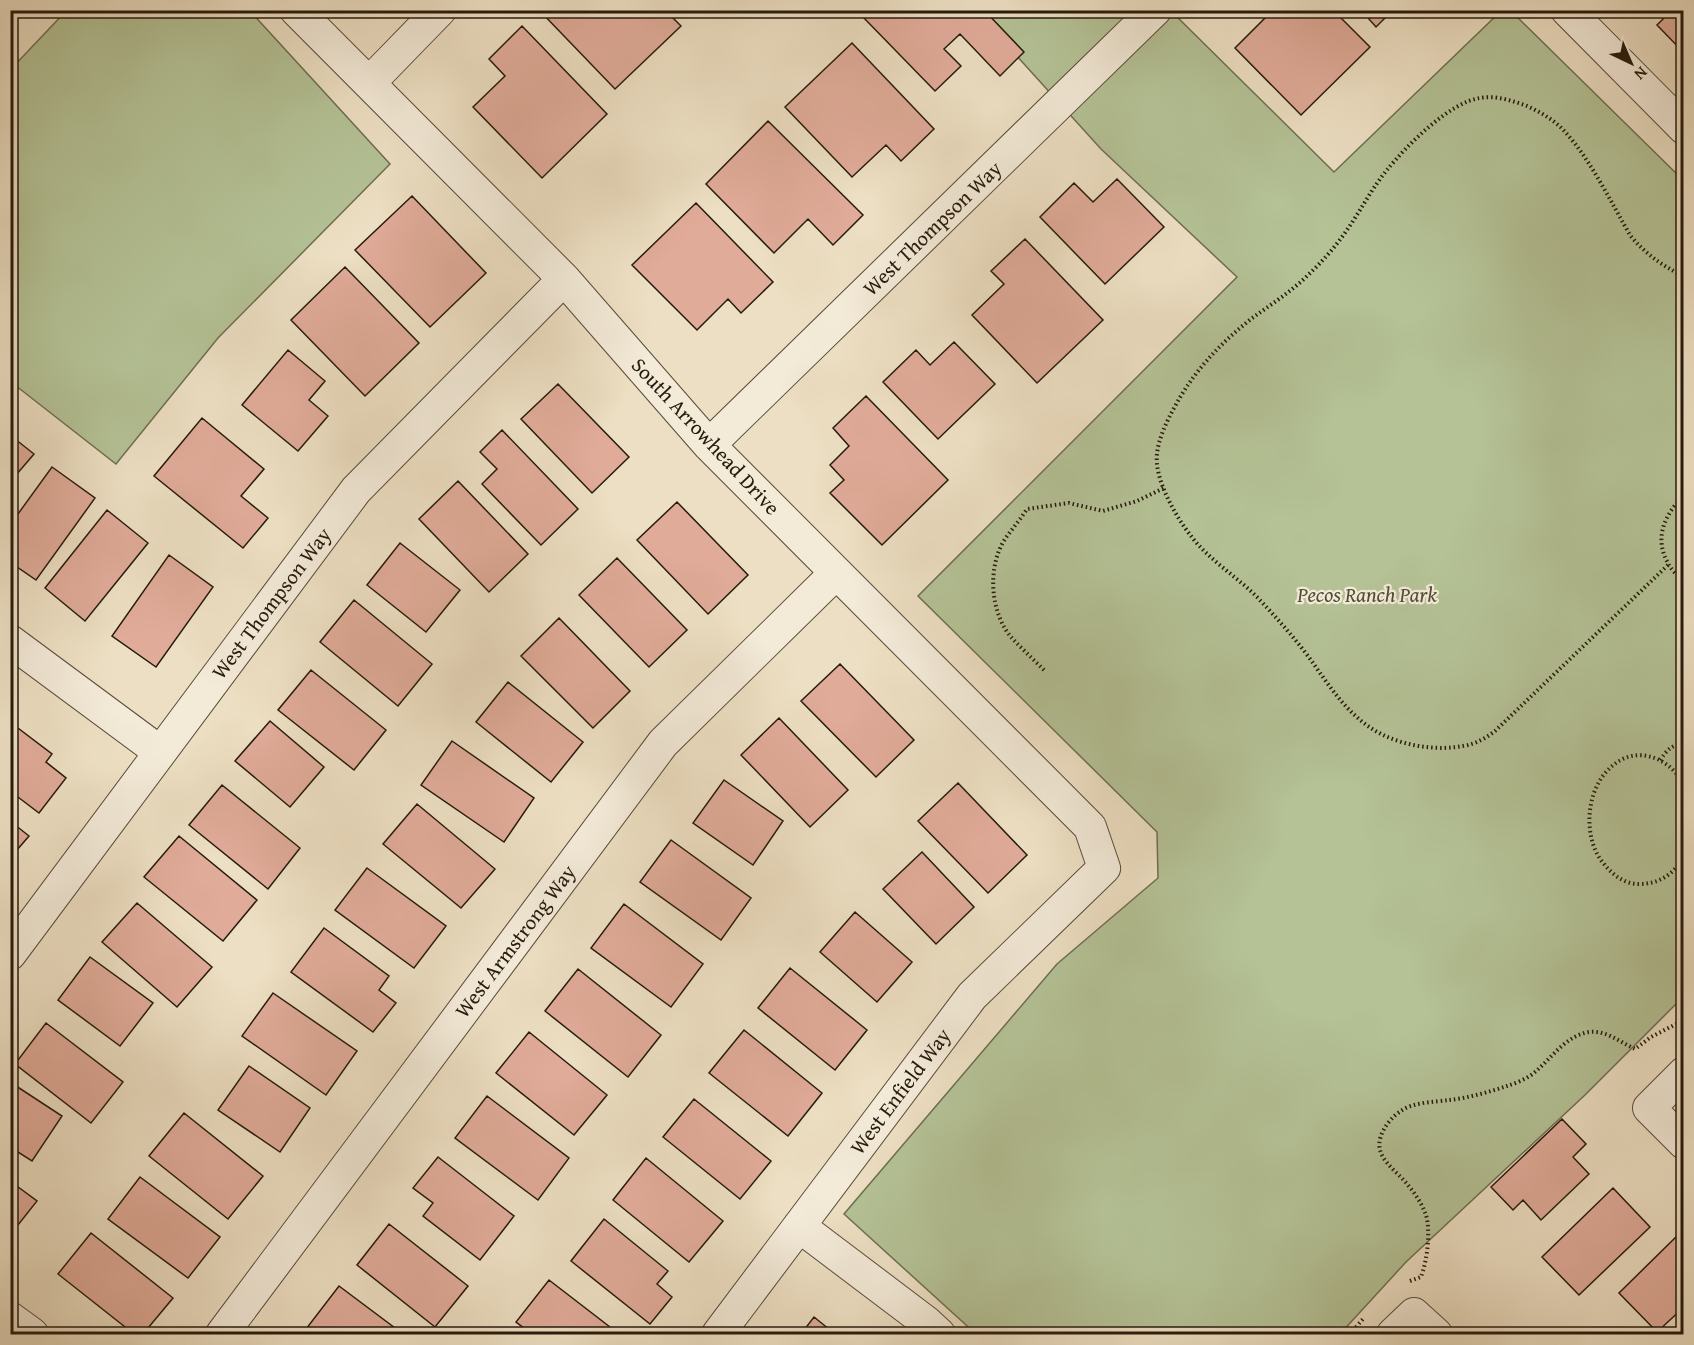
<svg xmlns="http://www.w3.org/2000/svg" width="1694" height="1345" font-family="'Gentium Book Plus',serif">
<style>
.green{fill:#b4c296;stroke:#6d6e52;stroke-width:1.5}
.building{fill:#e0ab99;stroke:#261b0d;stroke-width:1.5}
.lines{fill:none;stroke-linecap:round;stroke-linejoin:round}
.minor-casing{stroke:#584c3a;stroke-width:34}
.path{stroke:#261b0d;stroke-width:4;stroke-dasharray:1.5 3;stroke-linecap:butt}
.minor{stroke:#f3ead8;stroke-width:32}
.labels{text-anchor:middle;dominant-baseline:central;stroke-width:4.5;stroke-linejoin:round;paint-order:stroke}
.street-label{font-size:21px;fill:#261b0d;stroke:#f3ead8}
.park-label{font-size:21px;font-style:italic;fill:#514d36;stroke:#f3ead8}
</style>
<rect width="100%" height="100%" fill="#eddfc3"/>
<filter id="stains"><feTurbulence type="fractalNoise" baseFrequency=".00333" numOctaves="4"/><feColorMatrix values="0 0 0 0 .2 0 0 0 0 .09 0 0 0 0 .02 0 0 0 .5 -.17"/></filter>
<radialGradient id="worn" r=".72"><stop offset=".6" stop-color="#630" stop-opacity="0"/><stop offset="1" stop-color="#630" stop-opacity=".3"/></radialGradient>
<!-- green -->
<path class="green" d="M66,11H250L390,164L218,338L116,464L11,382V69Z
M976,11H1171L1334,172L1501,11H1511L1683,180V997L1585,1095L1406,1262L1340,1334H976L844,1214L1057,964L1158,878L1157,832L918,596L1237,277L1101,149Z"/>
<!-- building -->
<path class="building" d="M539,10H665L681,26L615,89Z
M868,10H984L1024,52L1000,76L960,34L944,49L961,66L935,91L862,16Z
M1261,10H1333L1370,47L1301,115L1235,48L1267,16Z
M1361,10H1393L1376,27Z
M1672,10H1684V53L1657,25Z
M522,26L607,114L542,178L473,107L505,76L489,59Z
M852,43L934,129L901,161L886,145L852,177L785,107Z
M768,121L863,215L833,245L808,219L774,253L706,184Z
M1117,179L1164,227L1105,284L1040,217L1074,183L1093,202Z
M412,196L486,273L430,327L355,250Z
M696,203L773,282L741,313L728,299L697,330L632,265Z
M1025,239L1103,320L1037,383L972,315L1004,284L991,271Z
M345,267L419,343L365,396L291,320Z
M954,342L995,384L938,439L883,382L916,350L930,365Z
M288,350L325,381L309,400L328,416L298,451L242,405Z
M558,384L629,457L592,493L521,419Z
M866,396L948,480L882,545L830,493L844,480L830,465L849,446L833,428Z
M202,418L264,469L241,496L268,518L243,548L154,476Z
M502,430L578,509L541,545L482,484L497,469L480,452Z
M10,435L34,454L10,482Z
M52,467L95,498L36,580L10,562V525Z
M458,481L528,554L489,592L419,519Z
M677,502L748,575L708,614L637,540Z
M107,510L148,543L85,621L45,588Z
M400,543L460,590L426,632L367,585Z
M169,555L213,587L156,667L112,636Z
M617,558L687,630L649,667L579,595Z
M354,600L432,664L398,706L320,642Z
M559,618L630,691L593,728L521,656Z
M840,664L914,740L876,777L801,701Z
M311,670L386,730L354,770L278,710Z
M508,682L583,742L551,782L476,722Z
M779,718L848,790L810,827L741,755Z
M270,721L324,767L290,807L235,761Z
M10,722L52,754L46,762L66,778L39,813L10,791Z
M452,741L534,798L504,842L421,785Z
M724,780L783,821L753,865L693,823Z
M958,783L1027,855L988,893L918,821Z
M222,785L300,848L268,889L189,825Z
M417,804L495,869L461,908L383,844Z
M10,821L29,836L10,858Z
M179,836L257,900L223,941L144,877Z
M671,840L751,898L721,940L640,882Z
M922,852L974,907L936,944L883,889Z
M367,868L446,926L414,968L335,910Z
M137,903L212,967L177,1007L102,942Z
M624,904L703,964L671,1007L591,948Z
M855,912L912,962L877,1002L820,952Z
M324,928L389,976L379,990L396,1003L373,1032L291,972Z
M90,957L153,1003L120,1046L58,1000Z
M790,968L867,1030L835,1070L758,1008Z
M578,969L661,1035L628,1077L545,1011Z
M273,993L357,1051L326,1095L242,1036Z
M46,1023L123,1082L91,1123L15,1064Z
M744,1030L822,1093L788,1136L709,1073Z
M529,1032L607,1095L574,1135L496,1073Z
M249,1066L310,1108L280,1152L218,1110Z
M10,1082L62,1116L32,1161L10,1147Z
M487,1096L569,1158L538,1200L455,1138Z
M694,1099L771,1161L740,1199L663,1137Z
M184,1113L263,1176L228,1219L149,1156Z
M1562,1119L1586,1144L1573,1157L1589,1174L1541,1220L1523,1200L1513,1210L1491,1187Z
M438,1157L514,1216L480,1260L423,1216L433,1203L413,1188Z
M646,1158L723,1221L689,1262L613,1200Z
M140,1177L220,1237L188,1278L108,1219Z
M10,1181L37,1201L10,1235Z
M1613,1188L1650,1227L1579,1295L1542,1257Z
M604,1219L668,1271L657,1284L672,1297L650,1324L571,1261Z
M389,1224L468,1286L435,1327L357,1265Z
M91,1233L173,1298L143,1334H134L58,1274Z
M1678,1235L1684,1240V1307L1657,1332L1619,1293Z
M549,1280L619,1334H532L516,1322Z
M339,1286L403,1334H314L306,1329Z
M814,1317L835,1334H801Z"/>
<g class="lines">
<defs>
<path id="minor" d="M296,10L564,279L709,445L1090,827L1104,868L972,996L718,1334
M1567,10L1684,128
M369,83L440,10
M709,445L1155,10
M10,641L160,752
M10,954L356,490L564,279
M1684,1073L1649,1108L1684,1143
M799,1226L926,1322L939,1334
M10,1318L32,1334
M222,1334L663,743L836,573
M1393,1334L1414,1314L1436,1334"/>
</defs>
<!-- minor casing -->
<use href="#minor" class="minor-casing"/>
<!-- path -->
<path class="path" d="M1684,496C1664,514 1654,539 1668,563C1671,570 1678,576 1684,581
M1668,565L1495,731C1486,738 1476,744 1463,746C1437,751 1405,746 1381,734C1348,717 1329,685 1308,656C1292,635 1275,616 1257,597C1236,576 1209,560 1191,536C1176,517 1154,479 1157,454C1159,435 1170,415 1179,399C1198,367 1222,342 1251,319C1270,305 1291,292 1308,275C1322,262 1336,246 1347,230C1361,210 1372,188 1387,170C1406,146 1450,102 1480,98C1496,95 1513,101 1527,106C1542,113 1556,121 1566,133C1590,159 1612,204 1630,235C1645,254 1662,265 1684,277
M1044,670C1033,659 1021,648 1011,637C990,612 987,567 1005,539C1012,529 1020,520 1027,509L1069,503L1103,511L1137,501L1164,488
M1660,760C1667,751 1671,744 1684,744
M1684,785C1669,756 1633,743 1608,770C1585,793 1583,840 1604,864C1613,875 1624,884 1639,884C1659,884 1674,874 1684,857
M1410,1281L1421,1277C1427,1261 1431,1232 1426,1215C1422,1204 1415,1193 1407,1184C1396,1170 1373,1157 1381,1136C1384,1126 1393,1116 1401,1111C1413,1102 1435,1102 1449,1100C1468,1098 1489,1092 1507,1086C1516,1083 1527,1079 1535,1072C1552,1058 1565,1036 1589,1032C1606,1030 1620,1042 1635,1049L1651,1037L1684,1020
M1350,1334L1363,1319"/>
<!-- minor -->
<use href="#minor" class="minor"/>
</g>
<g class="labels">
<!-- street labels -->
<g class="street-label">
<text transform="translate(932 228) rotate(-44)">West Thompson Way</text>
<text transform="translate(706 436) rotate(47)">South Arrowhead Drive</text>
<text transform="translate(271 603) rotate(-53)">West Thompson Way</text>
<text transform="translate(515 941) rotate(-53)">West Armstrong Way</text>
<text transform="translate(900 1091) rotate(-53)">West Enfield Way</text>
</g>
<!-- park labels -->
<g class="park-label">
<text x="1367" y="594">Pecos Ranch Park</text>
</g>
</g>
<!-- margin -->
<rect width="1694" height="1345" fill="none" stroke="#eddfc3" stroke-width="36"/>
<rect x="12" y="12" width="1670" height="1321" fill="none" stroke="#261b0d" stroke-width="3"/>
<rect x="18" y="18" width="1658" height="1309" fill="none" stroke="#261b0d" stroke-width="1.5"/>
<!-- north arrow -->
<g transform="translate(1631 63) rotate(136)" stroke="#f3ead8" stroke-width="4.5" paint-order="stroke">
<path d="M0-4.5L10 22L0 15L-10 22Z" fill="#261b0d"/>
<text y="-9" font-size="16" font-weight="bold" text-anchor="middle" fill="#261b0d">N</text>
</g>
<rect width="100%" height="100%" filter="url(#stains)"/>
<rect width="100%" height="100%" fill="url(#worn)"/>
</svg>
